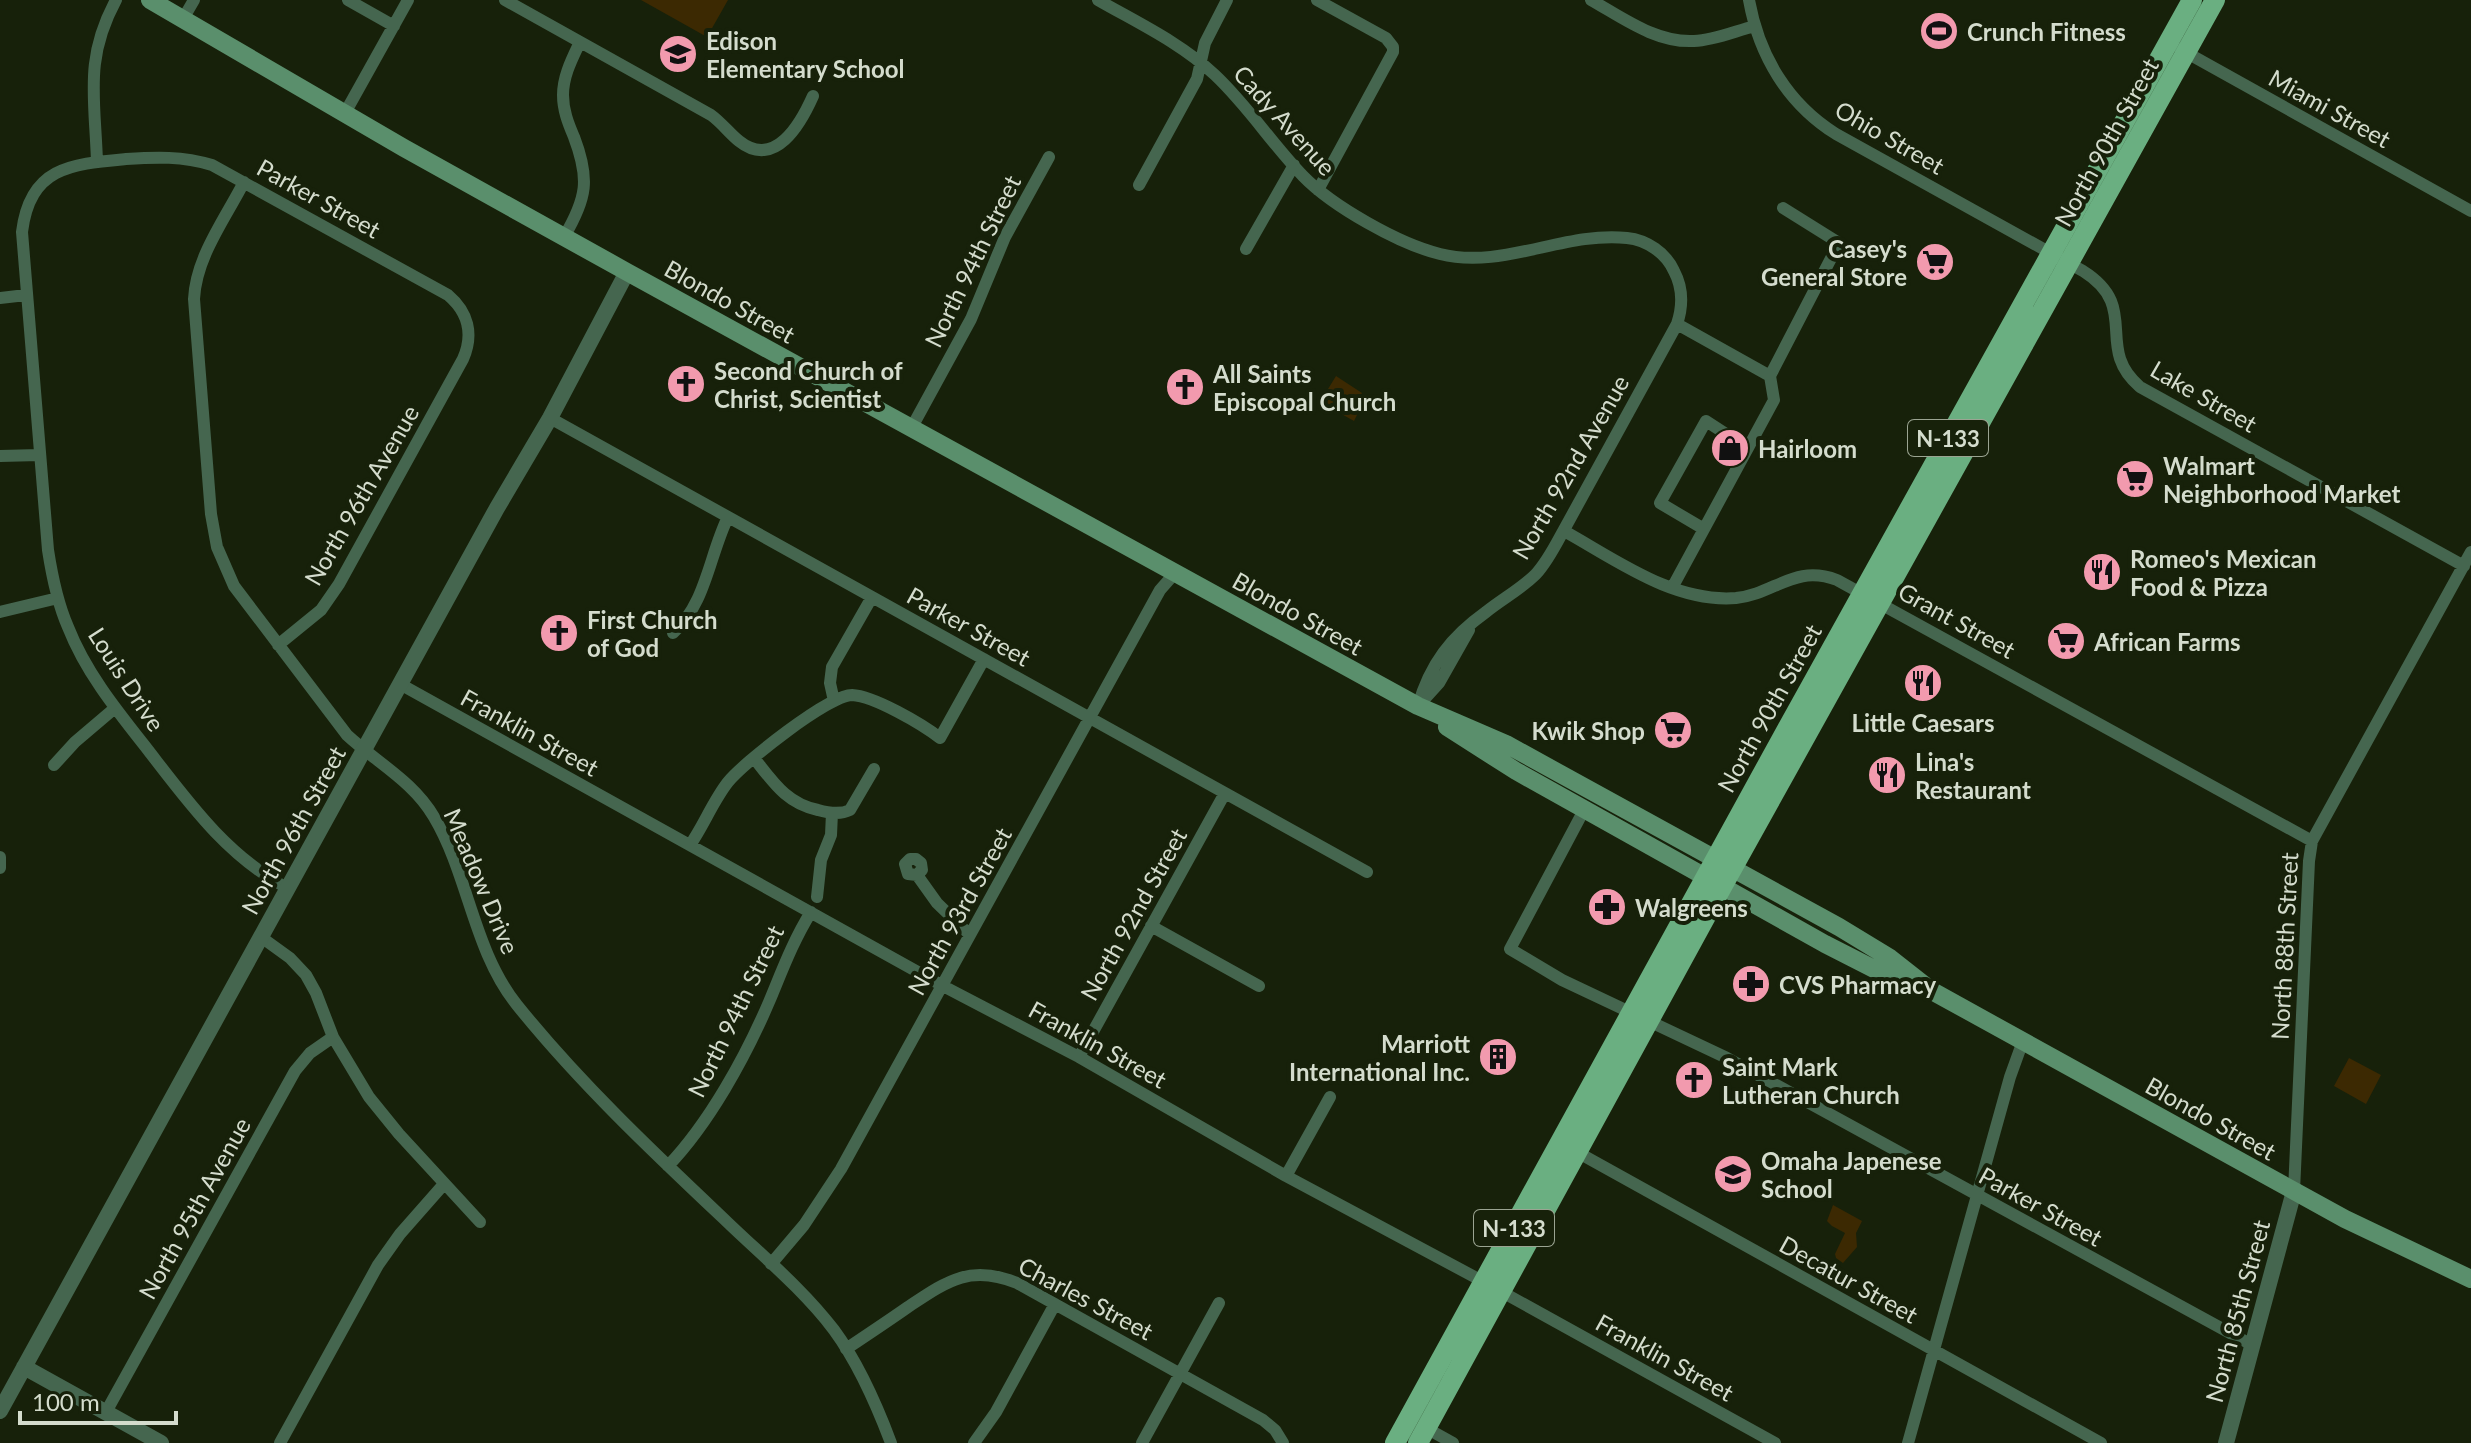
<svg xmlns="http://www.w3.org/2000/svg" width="2471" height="1443" font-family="Lato,sans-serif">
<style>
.green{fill:#3c2902}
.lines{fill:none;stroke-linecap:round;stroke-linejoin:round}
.minor{stroke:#45664f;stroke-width:12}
.tertiary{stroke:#45664f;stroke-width:16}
.secondary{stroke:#5a8f6c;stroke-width:18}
.primary{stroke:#6aaf81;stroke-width:20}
.labels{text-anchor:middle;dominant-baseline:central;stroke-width:8;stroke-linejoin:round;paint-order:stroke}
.shield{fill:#17210a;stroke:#9ba492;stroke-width:2}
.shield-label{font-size:22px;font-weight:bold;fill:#d4dccd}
.poi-label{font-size:24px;font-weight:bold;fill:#d4dccd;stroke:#17210a;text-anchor:start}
.street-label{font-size:24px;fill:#d4dccd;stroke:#17210a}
</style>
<rect width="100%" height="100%" fill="#17210a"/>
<!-- green -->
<path class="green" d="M641,0H728L707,37Z
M1336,376L1362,393L1353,409L1358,413L1354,421L1320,402Z
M2349,1058L2381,1075L2366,1104L2334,1086Z
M1833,1205L1862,1221L1856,1233L1857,1247L1843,1263L1836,1258L1835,1254L1845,1233L1832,1226L1827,1221Z"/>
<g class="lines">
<!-- minor -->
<path class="minor" d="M348,0L394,26
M505,0L711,115C722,123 729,133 739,141C775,170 801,123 813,96
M1098,0C1138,23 1181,43 1215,75C1248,106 1272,144 1303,176C1332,206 1399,244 1440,254C1502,270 1565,231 1627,238C1647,240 1666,253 1674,271C1683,288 1683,306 1677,324L1560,537C1553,550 1546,563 1536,574C1521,589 1502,599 1486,612C1451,637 1430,664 1418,706
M1317,0L1386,38L1393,47V52L1318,190
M1591,0C1623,18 1656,43 1694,41C1715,40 1735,31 1755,26
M1749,0C1759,56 1788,104 1836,134L2083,271C2142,308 2093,347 2140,387L2464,566
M183,19L194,0
M2180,49L2471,211
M345,113L408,0
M97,162C95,98 84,59 116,0
M244,182C225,219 196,257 194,299L211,514L217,547L234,586L347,735C377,763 413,781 434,817C469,876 473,950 517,1005C579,1082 652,1151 723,1218C760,1254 802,1288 834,1330C859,1364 876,1403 891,1443
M1139,185L1197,79L1205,43L1227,0
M564,237C587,198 590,179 574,137C568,123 563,110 563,95C563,76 572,59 580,42
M1246,249L1294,165
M0,298L26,295
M1677,324L1770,376L1839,243L1783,208
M550,418L1367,872
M912,427L971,319L1005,237L1049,157
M0,456L39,455
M1704,529L1660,503L1706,421L1746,447
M1564,531C1615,559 1673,603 1736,598C1775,594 1794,564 1837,580L2312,841
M1672,588L1774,400L1770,376
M0,612L58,598
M673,633C706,604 709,556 728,517
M278,645L321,610L339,584L463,359C474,334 468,312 448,295L212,165C182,156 156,157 126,159C71,164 30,167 22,232L48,550C52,576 57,602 68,627C86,673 118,712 148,750C189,803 227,856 287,888
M400,684L943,986L1079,1057L1286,1176L1484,1282L1775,1443
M834,701L830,683L832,667L872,597
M1420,704L1439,683L1469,630
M754,758C773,782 787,804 818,810C829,813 840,815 850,810L874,769
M54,765L75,742L115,708
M1584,810L1510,949L1562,980L1727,1058L2252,1345
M690,845C704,825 713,801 728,782C743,763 829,695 852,695C874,696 922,724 940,738L984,659
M0,857V868
M917,875L922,870L921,863L916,859H910L905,864L908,874L917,875L937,903L970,935
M817,897L821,860L831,835L832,813
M1151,926L1259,986
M261,937L290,958L306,975L316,993L333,1037L369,1097L399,1134L480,1222
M1079,1057L1225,793
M1577,1152L2101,1443
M668,1166C709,1123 745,1058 769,1002C782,971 793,941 811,912
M1286,1176L1330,1097
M2294,1191L2309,861L2312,841L2471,552
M771,1264L804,1225L841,1169L1160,590L1175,573
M846,1349C867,1335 888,1321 908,1307C947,1281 970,1264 1017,1283L1263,1420L1275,1430L1283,1443
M106,1412L295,1071L310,1053L333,1037
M1426,1428L1453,1443
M280,1443L378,1265L400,1234L444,1184
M974,1443L996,1412L1055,1304
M1142,1443L1219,1303
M1908,1443L2010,1077L2023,1041"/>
<!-- tertiary -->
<path class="tertiary" d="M24,1367L161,1443
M0,1411L497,508L550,418L627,272
M2226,1443L2294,1191"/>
<!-- secondary -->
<path class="secondary" d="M150,0L404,148L627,272L1418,706L1506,744L1839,927L1890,958L1932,991L2345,1219L2471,1279
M1447,727L1516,771L1825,944L1876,970L1918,986"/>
<!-- primary -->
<path class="primary" d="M1395,1443L1787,729L2192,0
M1418,1443L1722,887L2215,0"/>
</g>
<!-- icons -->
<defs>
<symbol id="stadium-disc" viewBox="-11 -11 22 22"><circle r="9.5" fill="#f29aae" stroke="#17210a"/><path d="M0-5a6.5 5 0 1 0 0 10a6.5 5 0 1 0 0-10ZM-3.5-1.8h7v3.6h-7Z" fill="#111"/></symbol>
<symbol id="school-disc" viewBox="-11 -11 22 22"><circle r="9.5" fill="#f29aae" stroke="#17210a"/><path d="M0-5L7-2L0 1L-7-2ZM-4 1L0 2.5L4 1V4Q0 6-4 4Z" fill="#111"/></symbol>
<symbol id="supermarket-disc" viewBox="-11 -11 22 22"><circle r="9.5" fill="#f29aae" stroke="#17210a"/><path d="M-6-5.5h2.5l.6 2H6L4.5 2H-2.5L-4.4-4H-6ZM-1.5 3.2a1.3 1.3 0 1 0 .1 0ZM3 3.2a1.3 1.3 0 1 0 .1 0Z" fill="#111"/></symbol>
<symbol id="church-disc" viewBox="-11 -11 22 22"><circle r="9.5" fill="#f29aae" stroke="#17210a"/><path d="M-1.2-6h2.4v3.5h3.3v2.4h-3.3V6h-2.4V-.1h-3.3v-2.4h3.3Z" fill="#111"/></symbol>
<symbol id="shop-disc" viewBox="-11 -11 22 22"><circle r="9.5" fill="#f29aae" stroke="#17210a"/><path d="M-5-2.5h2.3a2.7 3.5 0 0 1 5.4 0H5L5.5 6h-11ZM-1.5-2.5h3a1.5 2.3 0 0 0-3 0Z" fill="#111"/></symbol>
<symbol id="restaurant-disc" viewBox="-11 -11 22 22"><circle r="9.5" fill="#f29aae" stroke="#17210a"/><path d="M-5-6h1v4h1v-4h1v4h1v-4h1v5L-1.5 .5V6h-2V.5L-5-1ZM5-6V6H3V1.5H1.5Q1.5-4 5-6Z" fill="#111"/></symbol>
<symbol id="pharmacy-disc" viewBox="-11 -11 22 22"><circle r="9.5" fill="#f29aae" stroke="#17210a"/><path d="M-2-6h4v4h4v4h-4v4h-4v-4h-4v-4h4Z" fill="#111"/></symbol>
<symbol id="building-disc" viewBox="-11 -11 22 22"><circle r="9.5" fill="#f29aae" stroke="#17210a"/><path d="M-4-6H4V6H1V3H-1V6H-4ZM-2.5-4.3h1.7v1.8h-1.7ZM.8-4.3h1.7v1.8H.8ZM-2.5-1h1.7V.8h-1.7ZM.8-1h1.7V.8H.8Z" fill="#111"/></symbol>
</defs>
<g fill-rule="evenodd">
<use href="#stadium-disc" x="1917" y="9" width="44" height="44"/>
<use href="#school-disc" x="656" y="32" width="44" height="44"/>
<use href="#supermarket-disc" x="1913" y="240" width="44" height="44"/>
<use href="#church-disc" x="664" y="362" width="44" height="44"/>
<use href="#church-disc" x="1163" y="365" width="44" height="44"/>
<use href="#shop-disc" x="1708" y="426" width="44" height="44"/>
<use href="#supermarket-disc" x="2113" y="457" width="44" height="44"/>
<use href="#restaurant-disc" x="2080" y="550" width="44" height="44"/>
<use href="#church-disc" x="537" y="611" width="44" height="44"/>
<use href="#supermarket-disc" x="2044" y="619" width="44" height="44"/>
<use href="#restaurant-disc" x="1901" y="661" width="44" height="44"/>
<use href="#supermarket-disc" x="1651" y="708" width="44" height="44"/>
<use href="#restaurant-disc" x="1865" y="753" width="44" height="44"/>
<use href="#pharmacy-disc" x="1585" y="885" width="44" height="44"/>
<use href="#pharmacy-disc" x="1729" y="962" width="44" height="44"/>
<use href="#building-disc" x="1476" y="1035" width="44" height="44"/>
<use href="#church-disc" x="1672" y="1058" width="44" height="44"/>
<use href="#school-disc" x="1711" y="1152" width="44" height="44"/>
</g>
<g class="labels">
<!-- shield labels -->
<g class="shield">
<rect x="1908" y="420" width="80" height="36" rx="6"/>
<rect x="1474" y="1210" width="80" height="36" rx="6"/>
</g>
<g class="shield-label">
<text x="1948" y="438">N-133</text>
<text x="1514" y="1228">N-133</text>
</g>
<!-- poi labels -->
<g class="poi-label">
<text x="1967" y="31">Crunch Fitness</text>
<text x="706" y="40">Edison<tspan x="706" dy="28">Elementary School</tspan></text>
<text x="1907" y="248" text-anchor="end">Casey's<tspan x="1907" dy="28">General Store</tspan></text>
<text x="714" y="370">Second Church of<tspan x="714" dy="28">Christ, Scientist</tspan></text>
<text x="1213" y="373">All Saints<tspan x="1213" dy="28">Episcopal Church</tspan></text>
<text x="1758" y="448">Hairloom</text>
<text x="2163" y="465">Walmart<tspan x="2163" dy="28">Neighborhood Market</tspan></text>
<text x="2130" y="558">Romeo's Mexican<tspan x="2130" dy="28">Food &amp; Pizza</tspan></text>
<text x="587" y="619">First Church<tspan x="587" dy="28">of God</tspan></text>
<text x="2094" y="641">African Farms</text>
<text x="1923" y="722" text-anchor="middle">Little Caesars</text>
<text x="1645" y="730" text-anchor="end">Kwik Shop</text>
<text x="1915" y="761">Lina's<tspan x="1915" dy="28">Restaurant</tspan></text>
<text x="1635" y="907">Walgreens</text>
<text x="1779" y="984">CVS Pharmacy</text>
<text x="1470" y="1043" text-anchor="end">Marriott<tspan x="1470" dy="28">International Inc.</tspan></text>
<text x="1722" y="1066">Saint Mark<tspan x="1722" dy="28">Lutheran Church</tspan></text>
<text x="1761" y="1160">Omaha Japenese<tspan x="1761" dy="28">School</tspan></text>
</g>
<!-- street labels -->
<g class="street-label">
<text transform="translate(2330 108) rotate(29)">Miami Street</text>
<text transform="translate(1285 120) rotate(48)">Cady Avenue</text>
<text transform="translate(1890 137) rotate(30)">Ohio Street</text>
<text transform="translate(2106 142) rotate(-61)">North 90th Street</text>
<text transform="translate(319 198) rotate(29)">Parker Street</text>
<text transform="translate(972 261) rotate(-64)">North 94th Street</text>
<text transform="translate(730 301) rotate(29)">Blondo Street</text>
<text transform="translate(2204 396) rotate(30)">Lake Street</text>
<text transform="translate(1570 467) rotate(-60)">North 92nd Avenue</text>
<text transform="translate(361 495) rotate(-60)">North 96th Avenue</text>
<text transform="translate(1298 613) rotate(29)">Blondo Street</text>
<text transform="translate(1957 620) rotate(29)">Grant Street</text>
<text transform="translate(969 626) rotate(29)">Parker Street</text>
<text transform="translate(127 679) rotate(57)">Louis Drive</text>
<text transform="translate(1769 708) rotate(-61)">North 90th Street</text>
<text transform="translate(530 732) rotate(29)">Franklin Street</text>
<text transform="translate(293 830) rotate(-61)">North 96th Street</text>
<text transform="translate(482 881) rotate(67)">Meadow Drive</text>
<text transform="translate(959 911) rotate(-61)">North 93rd Street</text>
<text transform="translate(1133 914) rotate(-61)">North 92nd Street</text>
<text transform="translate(2284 946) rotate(-87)">North 88th Street</text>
<text transform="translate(735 1011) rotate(-64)">North 94th Street</text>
<text transform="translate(1098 1044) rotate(29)">Franklin Street</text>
<text transform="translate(2211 1118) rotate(29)">Blondo Street</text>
<text transform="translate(2041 1206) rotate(29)">Parker Street</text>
<text transform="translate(194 1208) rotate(-61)">North 95th Avenue</text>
<text transform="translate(1849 1279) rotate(29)">Decatur Street</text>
<text transform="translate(1086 1298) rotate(28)">Charles Street</text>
<text transform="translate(2237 1311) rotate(-75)">North 85th Street</text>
<text transform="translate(1665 1357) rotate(29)">Franklin Street</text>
</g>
</g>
<!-- scale -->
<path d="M20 1411v12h156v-12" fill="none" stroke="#d4dccd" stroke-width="4"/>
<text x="32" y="1411" font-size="24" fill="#d4dccd" stroke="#17210a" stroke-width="6" paint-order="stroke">100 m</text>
</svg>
